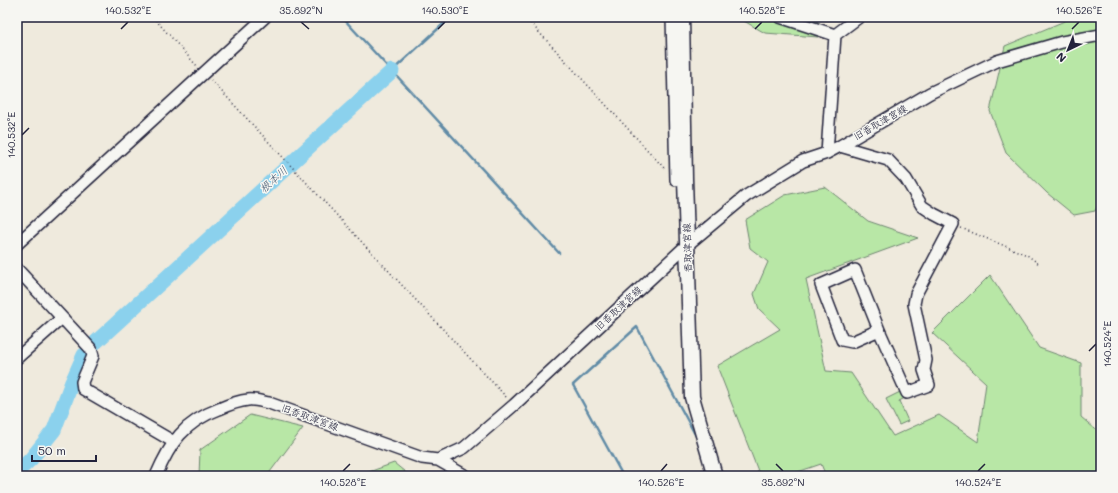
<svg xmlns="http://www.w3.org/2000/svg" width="1118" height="493" font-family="Mali,'Klee One',sans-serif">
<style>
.green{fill:#b8e7a6;stroke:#6d8470}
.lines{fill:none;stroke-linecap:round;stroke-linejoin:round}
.stream{stroke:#618ba6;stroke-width:2.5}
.river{stroke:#8bd1ed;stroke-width:15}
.minor-casing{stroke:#22223b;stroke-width:14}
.major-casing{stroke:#22223b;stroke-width:17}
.path{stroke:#22223b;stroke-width:1.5;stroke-dasharray:1 3;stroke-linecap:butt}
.minor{stroke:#f6f6f2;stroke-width:11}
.major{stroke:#f6f6f2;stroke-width:14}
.ticks{fill:none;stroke:#22223b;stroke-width:1.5}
.labels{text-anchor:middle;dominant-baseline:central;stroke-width:3;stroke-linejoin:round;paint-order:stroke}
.street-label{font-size:10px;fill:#22223b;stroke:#f6f6f2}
.water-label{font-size:11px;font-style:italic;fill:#425770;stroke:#f6f6f2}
.neatline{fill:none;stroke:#22223b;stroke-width:1.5}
.ticks-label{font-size:10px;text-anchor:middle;fill:#22223b}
</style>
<rect width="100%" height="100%" fill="#efeadd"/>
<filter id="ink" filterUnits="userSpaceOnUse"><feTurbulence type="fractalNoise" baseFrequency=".025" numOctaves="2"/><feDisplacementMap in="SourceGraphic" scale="8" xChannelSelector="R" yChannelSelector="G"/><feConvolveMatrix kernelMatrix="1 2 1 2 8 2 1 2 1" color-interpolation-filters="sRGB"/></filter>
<g filter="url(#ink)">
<!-- green -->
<path class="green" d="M737,17H812L821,24L818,37L765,33Z
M1074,17H1101V198L1095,211L1074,215L1047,193L1006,153L990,111L1005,46Z
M825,187L868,221L918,238L806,279L826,371L851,373L893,436L939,415L978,442L986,383L932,333L990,275L1039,348L1081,363V417L1101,434V476H826L821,464L786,476H760L717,366L780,329L759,309L754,294L768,262L750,248L745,220L785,195Z
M902,391L905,398L899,401L908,421L899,425L886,399Z
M250,415L303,428L267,476H199L200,450Z
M394,463L410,476H368L366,473Z"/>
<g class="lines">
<!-- stream -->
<path class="stream" d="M342,17L387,66
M392,71L451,17
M396,75L559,253
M623,476L573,385L637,327L697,438"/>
<!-- river -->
<path class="river" d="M96,342L392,71
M17,472L31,459L54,430L72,382L84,355"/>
<defs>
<path id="minor" d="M672,17L676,180
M780,17L835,35
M840,146L888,160L906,179L922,206L934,214L953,224L916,294L914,304L926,360L924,370L929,385L907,393L879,330L855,270L821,285L842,340L852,342L879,330
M827,153L835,35L859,17
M17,244L265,17
M17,269L91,349L93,356L82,382L83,389L174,442
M17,358L62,318
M438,460L466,476
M156,476C170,443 184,422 219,409C228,405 238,401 248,400C255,399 263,402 269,403L422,458L438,460L464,448L514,405L687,245L746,196L803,161L827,153L840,146L930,93L997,61L1062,42L1101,35"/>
<path id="major" d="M682,17L685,179L692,397L715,476"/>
</defs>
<!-- minor casing -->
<use href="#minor" class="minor-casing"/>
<!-- major casing -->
<use href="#major" class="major-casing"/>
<!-- path -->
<path class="path" d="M153,17L197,66
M525,17L665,169
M211,80L507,398
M961,228L1027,255L1039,264"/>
<!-- minor -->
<use href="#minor" class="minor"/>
<!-- major -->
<use href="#major" class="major"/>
</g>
</g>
<!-- ticks -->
<path class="ticks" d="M301,22L309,29M121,29L128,22M438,29L445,22M755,29L762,22M1072,29L1079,22M22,135L29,128M1089,351L1096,344M776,464L783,471M343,471L350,464M661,471L667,464M978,471L985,464"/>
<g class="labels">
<!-- street labels -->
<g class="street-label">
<text transform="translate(880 122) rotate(-30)">旧香取津宮線</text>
<text transform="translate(687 248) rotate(-92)">香取津宮線</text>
<text transform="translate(618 308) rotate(-43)">旧香取津宮線</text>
<text transform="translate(310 417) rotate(20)">旧香取津宮線</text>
</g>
<!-- water labels -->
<g class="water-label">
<text transform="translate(273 179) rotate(-42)">根本川</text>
</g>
</g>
<!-- margin -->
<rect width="1118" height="493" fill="none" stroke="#f6f6f2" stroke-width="44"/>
<!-- north arrow -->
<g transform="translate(1068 50) rotate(223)" stroke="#f6f6f2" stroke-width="3" paint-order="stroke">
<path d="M0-3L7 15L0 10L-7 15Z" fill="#22223b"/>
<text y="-6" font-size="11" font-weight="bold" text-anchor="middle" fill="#22223b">N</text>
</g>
<!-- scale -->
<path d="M32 455v6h64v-6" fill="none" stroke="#22223b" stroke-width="2"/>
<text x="38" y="455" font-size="12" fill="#22223b" stroke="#f6f6f2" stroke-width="3" paint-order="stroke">50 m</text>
<rect x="22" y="22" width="1074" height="449" class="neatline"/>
<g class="ticks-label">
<text x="128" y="14">140.532°E</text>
<text x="301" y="14">35.892°N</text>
<text x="445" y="14">140.530°E</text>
<text x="762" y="14">140.528°E</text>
<text x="1079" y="14">140.526°E</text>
<text transform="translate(11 135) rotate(-90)" y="4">140.532°E</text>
<text transform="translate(1107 344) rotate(-90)" y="4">140.524°E</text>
<text x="343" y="486">140.528°E</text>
<text x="661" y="486">140.526°E</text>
<text x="783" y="486">35.892°N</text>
<text x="978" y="486">140.524°E</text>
</g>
</svg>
